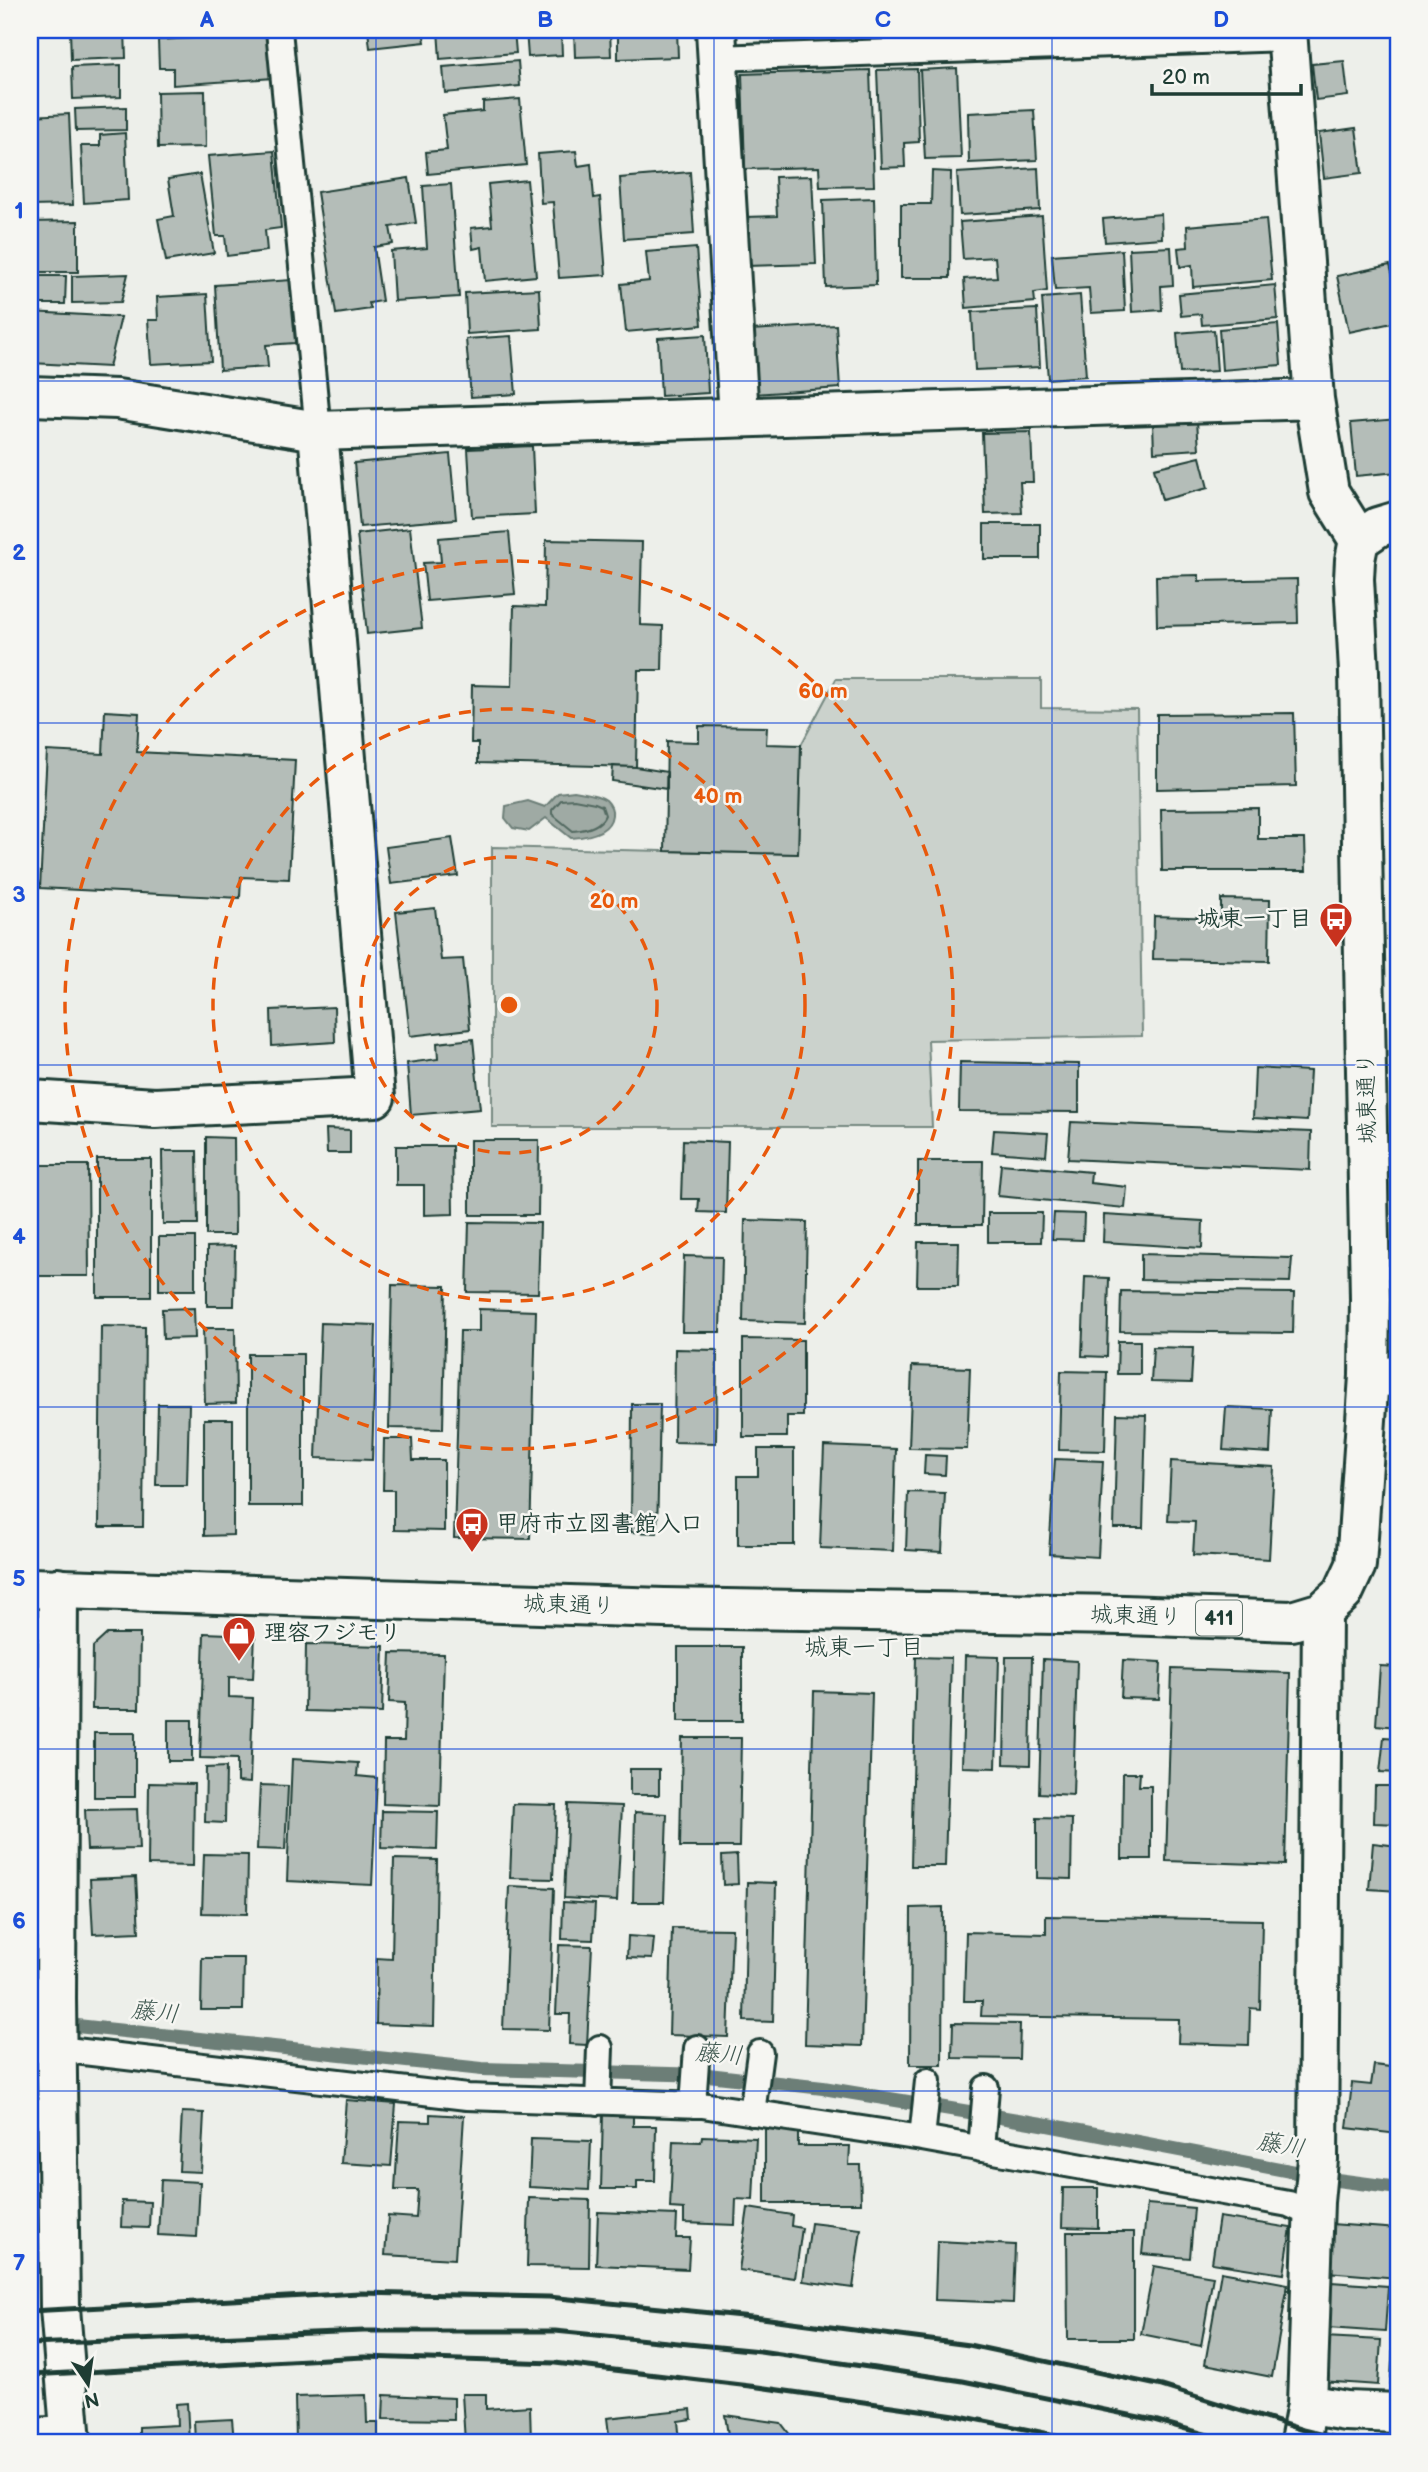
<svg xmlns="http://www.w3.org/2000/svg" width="1428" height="2472" font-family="'Balsamiq Sans','Klee One',sans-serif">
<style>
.green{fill:#cbd2cc;stroke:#758880;stroke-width:2}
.water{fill:#9faaa4;stroke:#6c7e77;stroke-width:2}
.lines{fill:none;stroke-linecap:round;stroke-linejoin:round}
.shore{stroke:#526961;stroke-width:2}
.stream{stroke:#6c7e77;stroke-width:14}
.building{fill:#b4bdb8;stroke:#1f3d34;stroke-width:2}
.service-casing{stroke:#1f3d34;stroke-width:30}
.minor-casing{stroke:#1f3d34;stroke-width:44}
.tertiary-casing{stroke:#1f3d34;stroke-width:44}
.trunk-casing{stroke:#1f3d34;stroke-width:44}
.service{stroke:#f6f6f2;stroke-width:24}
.minor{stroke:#f6f6f2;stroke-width:38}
.tertiary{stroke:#f6f6f2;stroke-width:38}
.trunk{stroke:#f6f6f2;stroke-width:38}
.rail{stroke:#1f3d34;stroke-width:5}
.grid{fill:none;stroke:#1d4ed8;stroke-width:2;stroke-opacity:0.55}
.ring{fill:none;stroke:#e8590c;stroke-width:3.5;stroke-dasharray:12 9}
.labels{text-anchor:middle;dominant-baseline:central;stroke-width:5;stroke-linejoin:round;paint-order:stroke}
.shield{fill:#f6f6f2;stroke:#60746d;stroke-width:2}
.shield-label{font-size:21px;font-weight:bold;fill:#1f3d34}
.poi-label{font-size:23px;font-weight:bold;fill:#1f3d34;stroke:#f6f6f2;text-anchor:start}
.street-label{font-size:23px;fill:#1f3d34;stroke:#f6f6f2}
.neighbourhood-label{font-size:24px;fill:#1f3d34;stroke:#f6f6f2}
.water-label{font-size:24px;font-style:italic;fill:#3f5850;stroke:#f6f6f2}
.centre{fill:#e8590c;stroke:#f6f6f2;stroke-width:3.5}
.ring-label{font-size:21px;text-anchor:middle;font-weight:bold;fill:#e8590c;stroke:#f6f6f2;stroke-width:5;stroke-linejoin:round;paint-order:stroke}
.neatline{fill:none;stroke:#1d4ed8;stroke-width:2.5}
.grid-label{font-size:23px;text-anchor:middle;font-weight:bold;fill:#1d4ed8}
</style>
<rect width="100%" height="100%" fill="#edefea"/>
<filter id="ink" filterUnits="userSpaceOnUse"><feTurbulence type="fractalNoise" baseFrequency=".0143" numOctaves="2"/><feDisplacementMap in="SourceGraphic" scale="14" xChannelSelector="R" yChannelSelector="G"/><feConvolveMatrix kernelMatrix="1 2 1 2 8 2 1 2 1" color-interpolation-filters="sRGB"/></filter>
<g filter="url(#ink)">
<!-- green -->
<path class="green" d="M836,679H1041V708L1137,709L1142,1036L928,1040L932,1127H492V847L798,854L801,745Z"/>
<!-- water -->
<path class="water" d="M574,791C584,793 598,794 606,800C610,804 613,809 612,815C610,833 586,837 571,838L546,818L529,831L513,828L505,818L506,806L528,801L545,807L558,793Z"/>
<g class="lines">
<!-- shore -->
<path class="shore" d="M574,799L595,803L602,806L605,815C600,827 585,830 573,831L552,814V810L561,800Z"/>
<!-- stream -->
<path class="stream" d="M30,2021L482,2069L708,2075L823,2088L1048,2125L1337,2180L1398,2188"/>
</g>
<!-- building -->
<path class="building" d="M70,30H125L126,58L71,60Z
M368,30H423L425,42L370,48Z
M438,30H514L516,53L440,59Z
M526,30H561L562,55L528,57Z
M574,30H610L611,56L575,57Z
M618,30H677L678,57L618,59Z
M270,34L273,78L173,85V68H159L158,40Z
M518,61L520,86L445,93L443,67Z
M1344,61L1348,96L1316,100L1312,64Z
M121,65V97L73,99L72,67Z
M957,68L961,158L925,159L920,70Z
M917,69L919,142L904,143L905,167L881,168L877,70Z
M870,70L874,186L820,187L819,167L745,169L742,74Z
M205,91L206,147L158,148L157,92Z
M520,99L526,165L428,174L426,152L447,150L443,115L483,111V102Z
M126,107V130L76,131L75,109Z
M1034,110L1037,160L969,163L968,113Z
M69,114L73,205L30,206V116Z
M1356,128L1362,173L1324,178L1319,133Z
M125,133L128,200L84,203L81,146H100V135Z
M274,151L281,228L265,230L267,251L227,256L225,236H216L208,156Z
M576,151L578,166L591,164L594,198L600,197L606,275L559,278L553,202L541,203L538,154Z
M1038,168L1040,210L960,215L957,173Z
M932,171L951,172L950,278H901V204H931Z
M690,172L694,234L624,239L620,178Z
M200,174L214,253L166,261L158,219L174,216L168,179Z
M812,176L816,264L746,266L744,217L777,216L775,177Z
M409,178L416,223L390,227L393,244L374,247L382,301L369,303L371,309L336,314L317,192Z
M527,180L536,276L485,281L482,247L473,249L471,228L492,226L488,184Z
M451,184L459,297L394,301L391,251L427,248L423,186Z
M874,198L876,285L826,287L823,200Z
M1161,214L1162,238L1105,242L1103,219Z
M1042,216L1047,291L1034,293L1035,302L966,308L964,279L997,277L995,257L963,259L960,222Z
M1266,219L1272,280L1193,287L1192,265L1180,267L1178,248L1188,247L1187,226Z
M78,221V272H30V222Z
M1171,247L1173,285L1161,286L1162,310L1132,312L1129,249Z
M696,248L702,325L626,332L621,284L649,281L646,252Z
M1122,250L1125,311L1091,313L1089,288L1055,290L1052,255Z
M1390,265L1393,277L1398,276V311H1394L1397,322L1349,332L1337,276Z
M128,274L121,302L72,303V276Z
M30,276H66L65,304H30Z
M292,280L295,343L266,345L268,367L220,370L215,285Z
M1275,285L1278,319L1202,325L1201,314L1181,316L1179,294Z
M539,289L541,329L467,334L465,293Z
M207,294L211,361L151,364L148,320H158L157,297Z
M1080,295L1086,376L1048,379L1042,298Z
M1037,309L1040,367L975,370L972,312Z
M30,312L121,317L109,367L31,363Z
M1278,324L1281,365L1222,370L1219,329Z
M836,325L840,388L754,394L750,330Z
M1214,330L1217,371L1180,373L1177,333Z
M705,335L708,393L661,396L658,338Z
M511,336L516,394L471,397L466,339Z
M1398,419V472L1356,476L1351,423Z
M1197,421L1199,449L1154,452L1153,423Z
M1031,432L1033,482H1020L1022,513L985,514L982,433Z
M532,446L535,514L472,517L468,449Z
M450,454L456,519L360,527L354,463Z
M1200,457L1208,488L1162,500L1154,468Z
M984,524H1040V559H984Z
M410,528L422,628L367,634L357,534Z
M509,532L515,594L427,601L423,563L441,562L439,538Z
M546,540L642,542L640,625L663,626L662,670H638L636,767L478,763V743H471L472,685L512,686L514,606L545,607Z
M1199,575V581L1297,579L1298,623L1157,626L1156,576Z
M105,711L139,713L137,752L295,760L289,879L241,877L240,898L40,888L47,751L103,754Z
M1294,713L1296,786L1157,789V714Z
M699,726L767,727L766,744L801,745L798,854L665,851L667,741L699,742Z
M613,766L636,767L667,772V789L612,781Z
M1258,808V839H1305L1306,871H1162L1161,809Z
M452,838L458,876L391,884L386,847Z
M1221,899L1270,900L1269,961L1153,959L1154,916L1221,918Z
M435,908L441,960L463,959L470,1029L410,1036L396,912Z
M334,1007L335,1042L272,1046L271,1010Z
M473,1039L480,1109L411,1115L407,1063L438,1059L437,1043Z
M960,1062L1079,1064V1112L959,1111Z
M1255,1068L1310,1071L1307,1121L1253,1118Z
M1071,1122L1311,1132L1310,1170L1068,1159Z
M326,1129L350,1130V1153H327Z
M994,1130L1048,1133L1046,1156L992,1152Z
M206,1137L234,1138L235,1235H206Z
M470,1140H539L538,1215H470Z
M683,1140L728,1142L726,1213L698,1212L699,1199H681Z
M396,1146H452L453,1214L424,1215V1185H396Z
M162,1151H197L198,1224H163Z
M97,1159H151V1297H97Z
M918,1161H983L982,1225H918Z
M1001,1164L1091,1172L1090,1183L1127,1187L1125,1208L998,1196Z
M36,1165H88L89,1276H36Z
M988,1213H1042L1041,1242H988Z
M1054,1213L1084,1214L1083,1240L1052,1239Z
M1104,1215L1203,1221L1202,1248L1103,1242Z
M745,1220L807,1222L805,1323L743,1321Z
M469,1222L540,1223L538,1293L467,1292Z
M159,1237H195V1290H159Z
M918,1242H959L958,1286H917Z
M235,1246L234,1306H207V1247Z
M1141,1254L1292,1258L1290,1282L1141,1280Z
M684,1256L722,1257L720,1332H682Z
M1085,1277L1109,1278L1107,1357L1082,1356Z
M392,1285L446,1286L443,1429L389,1428Z
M1121,1291L1294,1293L1293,1333L1120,1331Z
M194,1308L195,1338L163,1339L162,1309Z
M479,1309L536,1311L530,1539L454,1538L460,1331H479Z
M321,1323L376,1325L372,1460L316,1458Z
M101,1326L145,1327L143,1527H99Z
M203,1328H235L236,1403L205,1404Z
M743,1339L803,1340V1416H787V1437H743Z
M1118,1341H1140V1374H1117Z
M1153,1347L1193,1348L1191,1383L1151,1382Z
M675,1349L717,1350L716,1443L674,1442Z
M248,1354H303V1506H248Z
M912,1366L970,1368L967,1449L909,1448Z
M1061,1371L1107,1372L1105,1451L1059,1450Z
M158,1404H189L187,1485H156Z
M632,1404H660L657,1533L631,1532Z
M1226,1407L1272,1409L1270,1453L1223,1450Z
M1117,1414L1146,1415L1143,1528H1114Z
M204,1419H233V1535L204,1536Z
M384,1439H412L413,1460H444V1531L394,1530V1490H383Z
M824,1446L896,1449L893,1551L820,1548Z
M758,1449H794V1545H738V1476H758Z
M925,1455L946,1456L945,1475L924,1474Z
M1055,1459L1103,1461L1098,1557L1049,1554Z
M1171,1461L1274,1467L1269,1559L1193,1555L1195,1522L1168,1521Z
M908,1492L945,1493L942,1552L906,1550Z
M204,1633L255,1635L253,1678L229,1677V1697L253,1698L250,1783L237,1782V1759L200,1758Z
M107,1634H140L139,1709H92L93,1647Z
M306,1644L384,1646L382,1713L305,1711Z
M678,1647H742V1721H678Z
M391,1653L444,1654L440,1806L383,1804L384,1741H404L405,1703L389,1702Z
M965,1656L999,1657L996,1768L962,1767Z
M916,1657L951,1658L945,1866H911Z
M1006,1657H1032L1030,1765L1004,1764Z
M1043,1659L1077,1661L1073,1795L1039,1793Z
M1123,1660L1161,1662L1159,1699L1121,1698Z
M1380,1666L1398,1667V1727L1376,1725Z
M1172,1669L1290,1673L1285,1865L1166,1861Z
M814,1691L872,1693L862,2046L805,2044Z
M168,1720H192V1761H168Z
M94,1733H135V1797H94Z
M1384,1737L1398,1738V1773L1380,1772Z
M682,1738H741L739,1847H680Z
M292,1759L358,1763L357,1776L377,1778L372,1885L287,1881Z
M226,1767L225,1823L205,1822L206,1768Z
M630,1769H659V1795H630Z
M1123,1773H1140L1139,1786H1151V1859H1122Z
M149,1783L194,1784L193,1866L148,1865Z
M260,1785L288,1786L285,1850L257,1849Z
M1375,1786H1398V1824L1374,1823Z
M513,1804L556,1805L553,1879L510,1878Z
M568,1804L622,1806L617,1901L564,1898Z
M137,1809L139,1849L87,1850L85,1810Z
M382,1811L438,1812L437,1850L381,1848Z
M635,1812L667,1814L664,1902H633Z
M1037,1818L1072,1819L1071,1879L1037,1878Z
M1373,1843L1398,1846V1891L1369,1889Z
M204,1854L248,1855L247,1914L202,1913Z
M737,1855L738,1884L723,1885L722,1856Z
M394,1859L437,1860L434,2026L376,2024L377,1958L392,1959Z
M136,1877L139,1932L93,1934L90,1879Z
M747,1882L776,1883L773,2022L744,2021Z
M509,1886L554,1888L549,2030L503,2029Z
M563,1902L595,1904L593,1940L562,1939Z
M943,1907L942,2065H910L911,1908Z
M1046,1916L1262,1920L1260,2009L1250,2008L1249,2045L1178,2043L1179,2019L981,2016L982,2001H964L966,1932L1046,1934Z
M672,1928L732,1929L728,2037L669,2035Z
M628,1936L654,1938L652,1959L627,1958Z
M559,1945L592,1946L587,2045L569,2044L570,2014H556Z
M202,1958H244L243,2010H201Z
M953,2023L1020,2024L1019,2059L952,2058Z
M1374,2065L1398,2068V2134L1347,2128L1352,2083L1371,2085Z
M346,2100L396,2104L391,2166L341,2163Z
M182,2112L204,2113L201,2172L179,2171Z
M430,2114L464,2116L455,2259L385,2255L388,2216L416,2218L418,2190H395L399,2121L430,2122Z
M603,2114L633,2115V2126H656L655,2181H637V2189H601Z
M765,2128H798V2146H850L849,2165H860L861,2203H765Z
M702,2136L756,2138L753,2200L736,2199L735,2225L684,2223V2209L670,2208L673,2141L701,2142Z
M531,2139L591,2141L589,2190L529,2187Z
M161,2180L200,2182L197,2237L158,2235Z
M1063,2188H1098V2228L1062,2227Z
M529,2198L590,2200L589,2267L527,2266Z
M30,2200H35L33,2245H30Z
M122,2201L150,2202L149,2228L121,2227Z
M1147,2204L1194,2208L1190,2258L1142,2254Z
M748,2208L792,2215L791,2226L802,2228L795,2278L739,2270Z
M598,2212L677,2215L676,2238H690L688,2269L596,2265Z
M1219,2217L1291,2228L1284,2274L1212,2263Z
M811,2223L861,2229L853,2288L803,2281Z
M1331,2224L1398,2229V2278L1327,2272Z
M1067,2232H1134V2339H1068Z
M937,2241L1015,2245L1013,2303L935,2300Z
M1154,2266L1213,2276L1201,2346L1141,2334Z
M1221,2272L1288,2284L1272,2377L1205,2364Z
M1331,2282L1388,2286L1385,2332L1328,2328Z
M1394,2328H1398V2394H1390Z
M1324,2337L1381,2340L1378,2385L1321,2381Z
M462,2394H486V2409L530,2406L531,2442H465Z
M366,2395L367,2423H378V2442H296L295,2397Z
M384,2395L454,2398V2420L383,2419Z
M187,2403L189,2442H139V2427L177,2425L176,2404Z
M691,2409L692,2419L678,2421L680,2442H610L607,2418Z
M725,2415L781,2423L794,2440L729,2442Z
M232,2419L234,2442H195L194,2421Z"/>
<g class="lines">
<defs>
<path id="service" d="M279,30L318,431
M717,58L1288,38
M30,2050L58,2049L467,2097L702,2105L922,2138L1289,2204L1313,2215
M598,2102L600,2048
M693,2105L697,2048
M752,2113L760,2053
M922,2138L928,2081
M981,2149L986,2088
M30,2431L70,2429"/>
<path id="minor" d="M716,30L739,417
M1287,30L1314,399L1329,492L1359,540
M30,396L117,399L318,431L1314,399
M30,1100L155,1108L375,1097L318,431
M58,1588L56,1999L60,2308L71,2442
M1307,2404L1346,2411L1398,2413
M1300,2442L1307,2404L1314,2202L1318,2159L1322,1612"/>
<path id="tertiary" d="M1369,1376L1398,1377"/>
<path id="trunk" d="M30,1588L664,1608L1124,1615L1292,1621L1322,1612L1343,1593L1356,1565L1369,1376L1370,1299L1359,672L1354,579L1355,560L1359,540L1378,527L1398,521"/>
</defs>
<!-- service casing -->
<use href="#service" class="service-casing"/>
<!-- minor casing -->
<use href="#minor" class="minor-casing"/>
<!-- tertiary casing -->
<use href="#tertiary" class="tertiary-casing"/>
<!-- trunk casing -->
<use href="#trunk" class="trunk-casing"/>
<!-- service -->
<use href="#service" class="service"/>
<!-- minor -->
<use href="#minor" class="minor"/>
<!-- tertiary -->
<use href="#tertiary" class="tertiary"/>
<!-- trunk -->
<use href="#trunk" class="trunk"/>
<!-- rail -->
<path class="rail" d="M30,2311L359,2293L549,2297L762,2318L969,2345L1162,2386L1303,2430L1352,2442
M30,2344L364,2331H555L760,2351L963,2381L1154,2420L1233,2442
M30,2375L364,2357L555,2363L758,2387L955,2415L1090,2442"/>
</g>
</g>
<!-- grid -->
<path class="grid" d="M376,30V2442M714,30V2442M1052,30V2442M30,381H1398M30,723H1398M30,1065H1398M30,1407H1398M30,1749H1398M30,2091H1398"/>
<!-- distance rings -->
<g class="ring">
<circle cx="509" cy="1005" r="148"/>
<circle cx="509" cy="1005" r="296"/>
<circle cx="509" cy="1005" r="444"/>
</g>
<!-- icons -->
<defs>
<symbol id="bus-pin" viewBox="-11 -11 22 30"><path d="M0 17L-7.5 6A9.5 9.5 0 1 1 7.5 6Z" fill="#c8321e" stroke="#f6f6f2"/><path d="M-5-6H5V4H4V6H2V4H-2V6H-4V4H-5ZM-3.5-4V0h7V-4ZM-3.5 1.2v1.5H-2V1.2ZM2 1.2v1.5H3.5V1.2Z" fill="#fff"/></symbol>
<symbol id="shop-pin" viewBox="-11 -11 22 30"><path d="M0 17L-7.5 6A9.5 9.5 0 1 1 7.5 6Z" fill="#c8321e" stroke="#f6f6f2"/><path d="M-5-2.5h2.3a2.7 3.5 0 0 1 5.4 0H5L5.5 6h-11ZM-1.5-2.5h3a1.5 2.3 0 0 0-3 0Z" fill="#fff"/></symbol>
</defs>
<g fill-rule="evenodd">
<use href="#bus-pin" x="1317" y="900" width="38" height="52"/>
<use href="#bus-pin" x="453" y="1505" width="38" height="52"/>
<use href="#shop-pin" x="220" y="1614" width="38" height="52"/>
</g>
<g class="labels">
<!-- shield labels -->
<rect class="shield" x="1196" y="1600.5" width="46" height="35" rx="5"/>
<g class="shield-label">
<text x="1219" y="1618">411</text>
</g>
<!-- poi labels -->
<g class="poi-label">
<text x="1312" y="919" text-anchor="end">城東一丁目</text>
<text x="496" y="1524">甲府市立図書館入口</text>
<text x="264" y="1633">理容フジモリ</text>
</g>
<!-- street labels -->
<g class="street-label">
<text transform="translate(1367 1098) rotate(-91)">城東通り</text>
<text transform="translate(569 1605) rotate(2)">城東通り</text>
<text transform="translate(1136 1616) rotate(2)">城東通り</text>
</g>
<!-- neighbourhood labels -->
<g class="neighbourhood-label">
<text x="864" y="1647">城東一丁目</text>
</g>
<!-- water labels -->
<g class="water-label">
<text transform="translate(155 2012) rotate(6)">藤川</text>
<text transform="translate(719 2054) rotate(5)">藤川</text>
<text transform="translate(1281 2145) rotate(10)">藤川</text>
</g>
</g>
<circle cx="509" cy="1005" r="10" class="centre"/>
<g class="ring-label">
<text x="823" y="698">60 m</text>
<text x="718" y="803">40 m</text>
<text x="614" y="908">20 m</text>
</g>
<!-- margin -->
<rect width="1428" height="2472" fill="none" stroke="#f6f6f2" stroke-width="77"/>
<!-- north arrow -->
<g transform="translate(88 2384) rotate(167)" stroke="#f6f6f2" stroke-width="5" paint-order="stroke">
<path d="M0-5L12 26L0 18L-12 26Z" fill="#1f3d34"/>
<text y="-10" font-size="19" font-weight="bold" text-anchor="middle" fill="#1f3d34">N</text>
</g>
<!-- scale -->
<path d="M1152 84v10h149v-10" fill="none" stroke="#1f3d34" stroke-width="3.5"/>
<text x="1162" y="84" font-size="21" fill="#1f3d34" stroke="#f6f6f2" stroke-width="5" paint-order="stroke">20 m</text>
<rect x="38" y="38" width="1352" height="2396" class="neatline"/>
<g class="grid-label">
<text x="207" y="27">A</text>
<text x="545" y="27">B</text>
<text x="883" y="27">C</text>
<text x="1221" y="27">D</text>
<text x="19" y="218">1</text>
<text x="19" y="560">2</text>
<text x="19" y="902">3</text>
<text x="19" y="1244">4</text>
<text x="19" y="1586">5</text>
<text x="19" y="1928">6</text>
<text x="19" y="2270">7</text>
</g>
</svg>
